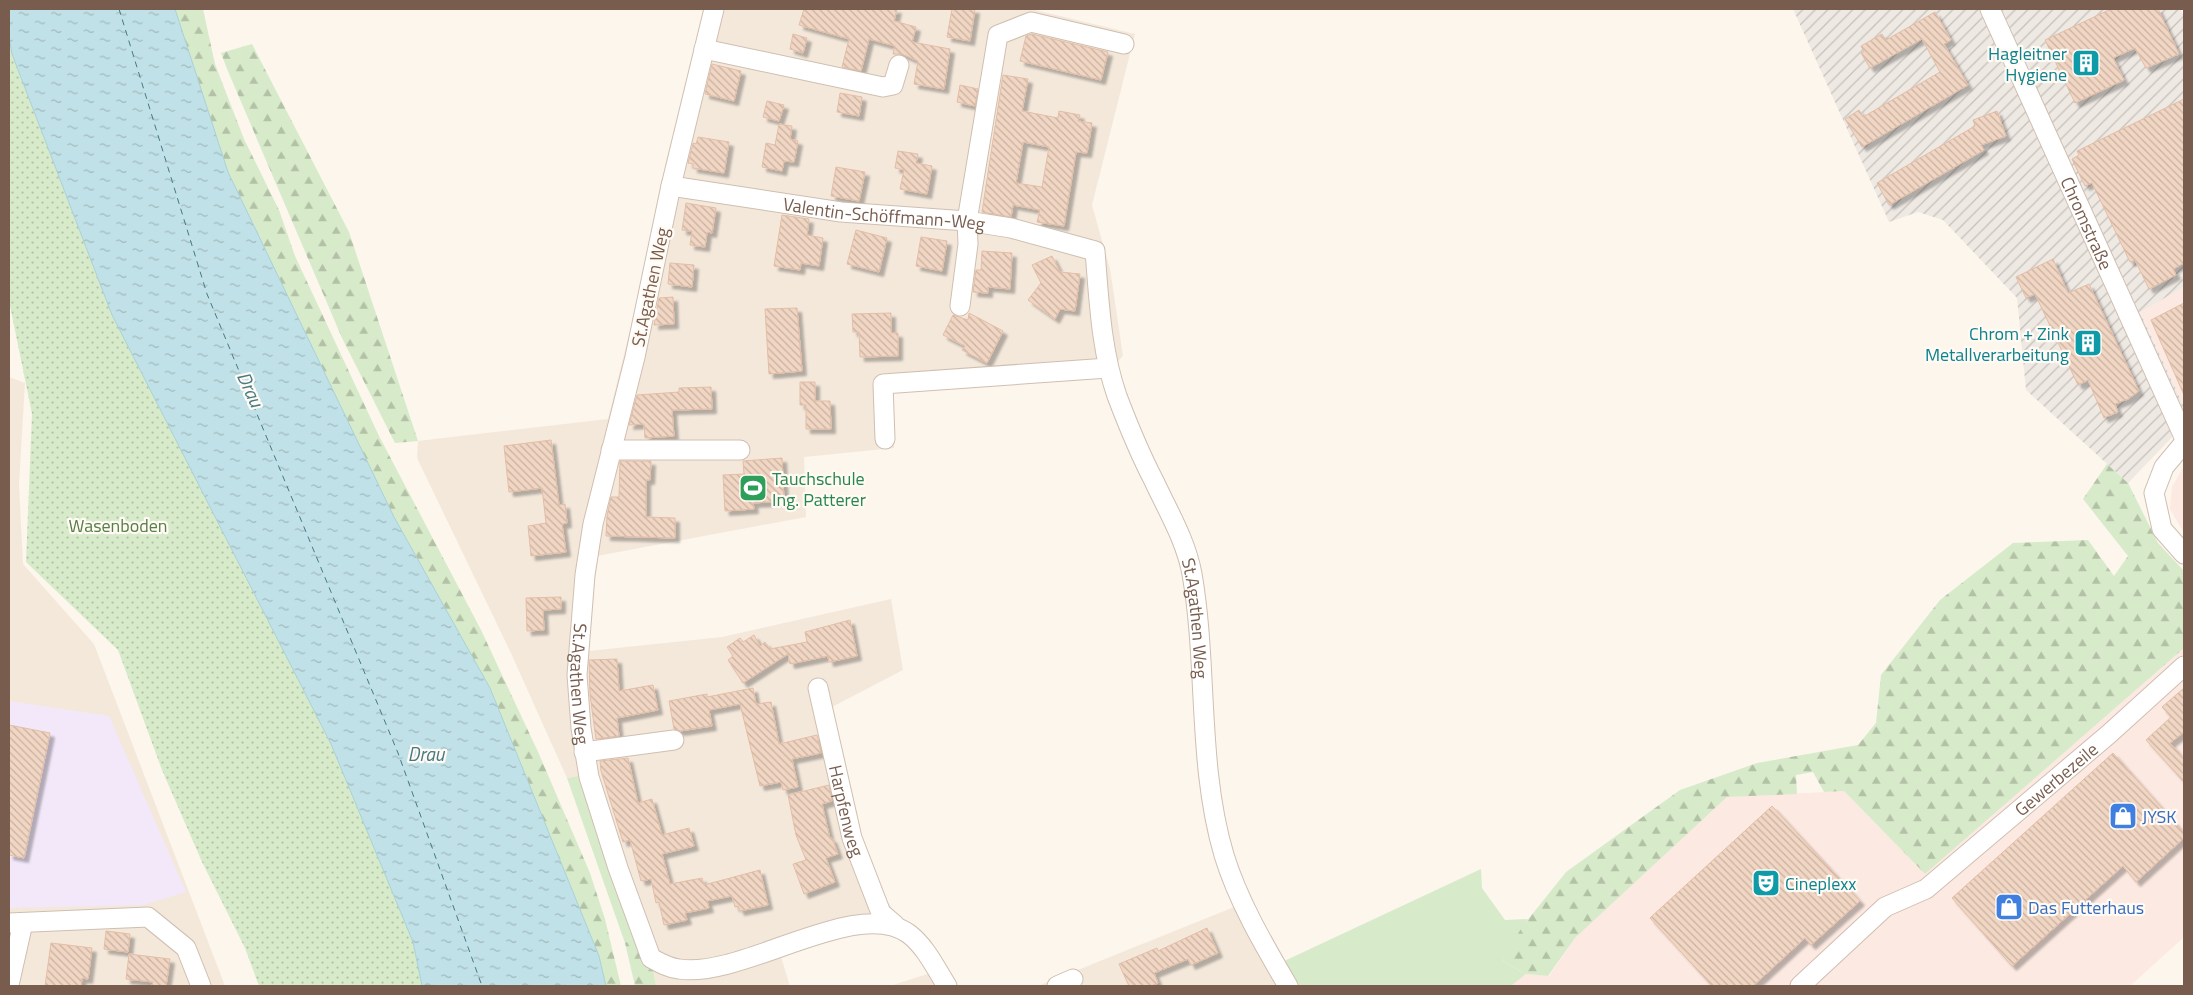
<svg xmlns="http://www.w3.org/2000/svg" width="2193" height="995" font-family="'Titillium Web',sans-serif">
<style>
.residential{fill:#f4e8db}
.commercial{fill:#fce9e1}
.industrial{fill:url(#industrial-furrows)}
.education{fill:#f3e8f9}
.grass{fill:#d7ebca}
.forest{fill:url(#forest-firs)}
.park{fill:url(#park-dots)}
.water{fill:url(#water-ripples);stroke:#a7d1d8}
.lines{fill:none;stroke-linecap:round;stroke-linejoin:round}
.ferry{stroke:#457983;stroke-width:1;stroke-dasharray:6 5;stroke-linecap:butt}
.building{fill:url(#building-back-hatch);stroke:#e4bda5;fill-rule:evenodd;filter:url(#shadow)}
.minor-casing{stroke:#cfbfb1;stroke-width:21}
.minor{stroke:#fff;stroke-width:19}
.labels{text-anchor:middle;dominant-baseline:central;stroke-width:4.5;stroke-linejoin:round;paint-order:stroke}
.culture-label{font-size:18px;fill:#0d838f;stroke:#fffaf3;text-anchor:end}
.street-label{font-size:18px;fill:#785d4e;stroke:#fffaf3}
.leisure-label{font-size:18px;fill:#27864d;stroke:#fffaf3;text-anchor:start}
.park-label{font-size:18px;fill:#567e46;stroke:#fffaf3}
.shop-label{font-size:18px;fill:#366cbe;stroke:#fffaf3;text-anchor:start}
.water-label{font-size:19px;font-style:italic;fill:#457983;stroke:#fffaf3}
</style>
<defs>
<pattern id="industrial-furrows" width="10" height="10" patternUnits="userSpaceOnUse" patternTransform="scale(1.25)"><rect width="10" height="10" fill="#efe9e4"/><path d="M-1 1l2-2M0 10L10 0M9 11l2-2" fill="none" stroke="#c6c0bb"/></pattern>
<pattern id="forest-firs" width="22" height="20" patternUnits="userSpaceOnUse" patternTransform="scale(1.25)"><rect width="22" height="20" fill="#d7ebca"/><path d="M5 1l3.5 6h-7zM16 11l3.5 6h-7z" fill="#b3c2a6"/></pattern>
<pattern id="park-dots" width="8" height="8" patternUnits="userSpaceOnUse" patternTransform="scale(1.25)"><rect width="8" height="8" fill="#d7ebca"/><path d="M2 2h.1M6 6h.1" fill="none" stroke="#b3c2a6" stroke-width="1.8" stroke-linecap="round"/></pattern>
<pattern id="water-ripples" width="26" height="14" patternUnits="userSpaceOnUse" patternTransform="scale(1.25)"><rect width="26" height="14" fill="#c0e1e7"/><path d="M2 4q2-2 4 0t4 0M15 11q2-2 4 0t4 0" fill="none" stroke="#a1babd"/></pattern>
<pattern id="building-back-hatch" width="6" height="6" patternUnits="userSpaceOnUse" patternTransform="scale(1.25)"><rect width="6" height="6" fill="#f1d6c4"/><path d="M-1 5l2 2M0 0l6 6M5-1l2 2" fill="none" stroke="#c8b1a1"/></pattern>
<filter id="shadow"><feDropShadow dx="4.5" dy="4.5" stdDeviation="1" flood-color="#0004"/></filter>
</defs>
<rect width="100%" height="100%" fill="#fcf6ec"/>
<!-- residential -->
<path class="residential" d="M710,9H1031L1135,34L1092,205L1110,269L1123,356L1105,375L894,391V448L804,457L806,517L597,556L589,651L722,637L891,599L903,670L830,708L852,811L879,889L900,920L781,957L790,986H656L653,969L583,775L567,778L510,651L417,458L418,441L608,419Z
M9,377L25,383L19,484L23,564L94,644L225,986H9Z
M1249,901L1294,986H1038Z
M943,969L952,986H890Z"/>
<!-- commercial -->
<path class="commercial" d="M2184,287V407L2140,311Z
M2184,466V533L2170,509L2172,487Z
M2184,648V937L2130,986H1511L1526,974L1549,976L1575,938L1727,797L1844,791L1925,874Z"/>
<!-- industrial -->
<path class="industrial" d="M1793,9H2180L2184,16V287L2140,312L2184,407V425L2128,483L2026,390L2017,298L1943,220L1918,212L1889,222Z"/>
<!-- education -->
<path class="education" d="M9,701L109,716L186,892L143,905L9,908Z"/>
<!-- grass -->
<path class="grass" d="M583,775L637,935L625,943L567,778Z
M1481,869L1482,888L1505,920L1528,919L1502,961L1526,974L1511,986H1294L1280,963Z"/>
<!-- forest -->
<path class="forest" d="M175,9H203L215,64L244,139L279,210L295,256L379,436L481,630L539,754L590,873L605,919L621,986H606L599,956L490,688L394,517L228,172Z
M252,44L349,232L418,441L395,443L342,338L227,69L221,53Z
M2107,464L2128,483L2158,543L2184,571V648L1925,874L1844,791L1824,792L1813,772L1796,775L1797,794L1727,797L1575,938L1548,976L1526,974L1502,961L1522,927L1566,872L1680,790L1757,763L1858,745L1876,723L1881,675L1940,600L2013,543L2088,540L2114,576L2128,556L2083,499Z
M637,935L653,969L656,986H635L625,943Z"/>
<!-- park -->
<path class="park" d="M9,37L12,54L112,315L331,744L413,942L422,986H259L245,948L202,862L162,770L118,650L26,562L32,414L9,301Z"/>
<!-- water -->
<path class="water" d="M9,9H175L228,172L394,517L490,688L599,956L606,986H422L413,942L331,744L112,315L12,54L9,37Z"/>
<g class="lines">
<!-- ferry -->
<path class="ferry" d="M119,9L207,294L398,753L482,986"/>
</g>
<!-- building -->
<path class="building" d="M804,9H897L894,21L916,27L912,42L950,49L944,89L914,84L918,61L902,54H893L895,46L869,39L861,71L842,67L849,39L799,25Z
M952,9H975L970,41L947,37Z
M2111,9H2158L2179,54L2146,68L2135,48L2113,58L2124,80L2075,103L2045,40Z
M1935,12L1951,40L1944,44L1968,85L1862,147L1845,119L1859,110L1863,117L1940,72L1922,39L1870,68L1861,53L1864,52L1861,46L1882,34L1886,40Z
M793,34L807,38L803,53L790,49Z
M1032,34L1108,52L1101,80L1020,61L1026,36Z
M712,64L741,71L734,101L705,94Z
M1003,75L1028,79L1022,111L1058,118L1059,111L1080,115L1078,121L1092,123L1087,153L1076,152L1064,226L1037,222L1040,210L1013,205L1011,217L982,212ZM1023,142L1049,147L1042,187L1016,183Z
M960,85L978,89L975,106L957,102Z
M840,93L862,97L859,116L837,112Z
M2184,99V263L2173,269L2176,275L2149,289L2135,260L2130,262L2092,183L2085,186L2072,159L2079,155L2077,151Z
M767,101L784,105L779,121L763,117Z
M1997,111L2006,136L1981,145L1984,150L1889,205L1877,183L1975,126L1973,120Z
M779,124L792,126L790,139L798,141L794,162L784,161L782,171L762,167L766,143L775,145Z
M698,137L729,142L724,173L693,168V164L688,163L693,143L696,144Z
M898,151L918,154L916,163L932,166L927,194L900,189L904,170L895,168Z
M836,167L865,172L859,201L831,196Z
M686,203L716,208L712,233L707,232L705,247L690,245L692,231L682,230Z
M782,215L809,219L807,235L823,238L819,266L801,263L800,270L774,266Z
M856,230L887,238L879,272L847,264Z
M921,237L947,241L942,271L916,266Z
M982,251L1012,253L1010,289L988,287V293L973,292L976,270H981Z
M1052,256L1060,272L1080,274L1075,311L1060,309L1055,319L1028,300L1041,283L1032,265Z
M2053,259L2068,293L2089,284L2139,391L2128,399L2115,404L2118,412L2104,418L2088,380L2078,385L2035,294L2026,298L2016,277Z
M670,263L694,265L692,287L668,284Z
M673,297L674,324L654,325L659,298Z
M2184,303V395L2151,320Z
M797,308L802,371L769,374L765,309Z
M891,313V333H898V356L860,357L859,332H853L852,314Z
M969,313L1003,331L987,363L962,350L965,346L943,335L953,315L968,320Z
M800,382H815V401H830L831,429H806V405H800Z
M711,387L712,409L672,410L674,436L645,438L644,424L629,425L637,395L679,392V388Z
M551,440L559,505L565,504L567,523L562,524L566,552L531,556L528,526L546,523L542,488L509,492L504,446Z
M782,458L784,501L753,503L754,509L725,511L723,475L744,474L743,461Z
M620,461H651L650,480H646V517L675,518V538L606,536L607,516L611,497H619Z
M561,597V609L543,610L544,630L527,631L526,598Z
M850,620L857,656L829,662L828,656L790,664L788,654L743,683L728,660L733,656L727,647L740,638L743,642L754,635L760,646L765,642L770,649L807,642L805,632Z
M617,659L619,691L653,685L658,710L617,718L619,736L596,739L590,695L589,660Z
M753,688L756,704L771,702L779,744L817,735L821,753L792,759L798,787L783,790L781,782L760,786L740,704L709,710L712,726L680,731L674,729L669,701L707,694V697Z
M2184,688V732L2170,743L2184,759V782L2146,740L2171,717L2162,707Z
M9,725L50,733L24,858L9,855Z
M2113,753L2184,833V838L2136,882L2123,866L2012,966L1952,898Z
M628,758L638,803L652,799L662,835L689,828L694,846L662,854L670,884L702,878L704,885L760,870L768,905L740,911L738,906L735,907L732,896L707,901L709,908L685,913L687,920L664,925L659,902L656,903L651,879L641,881L630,840L623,842L601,771L600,761Z
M829,785L832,801L822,804L830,839L832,838L838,854L826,858L835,882L804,894L793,864L806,860L796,835L788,795Z
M1772,806L1860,901L1811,945L1805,938L1753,986H1712L1650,918Z
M1207,928L1218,953L1191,965L1188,959L1154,973L1158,983L1151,986H1129L1119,964L1157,948L1158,951Z
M106,931L130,934L128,952L104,949Z
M51,943L92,948L88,979L82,978L81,986H45Z
M129,954L170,959L166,986H152L153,982L126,979Z"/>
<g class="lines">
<defs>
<g id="minor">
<path id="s1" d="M714,9L671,186L635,357L593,524L585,575L577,675L581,728L589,777L618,868L651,958C660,963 669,968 679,969C743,979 857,895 909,934C926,947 936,969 947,986"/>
<path id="s2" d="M1990,9L2184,437"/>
<path d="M704,49L883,87L893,85L899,65"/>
<path id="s3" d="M671,186L841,212L967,221L1011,228L1095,251C1099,300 1101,350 1117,396C1128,425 1140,454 1154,481C1168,511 1186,541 1192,574C1208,666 1197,764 1224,855C1238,901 1264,945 1288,986"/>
<path d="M960,306L968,244L967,221L998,35L1031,22L1124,44"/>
<path d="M885,439L883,384L1108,368"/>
<path d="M2184,443L2164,467L2154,493L2162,529L2184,554"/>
<path d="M611,450H740"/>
<path id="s4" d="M818,688L852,838L881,913L895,925"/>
<path d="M584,752L674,740"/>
<path d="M9,923L148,917L186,948L201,986"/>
<path d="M9,985L23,923"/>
<path d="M1057,986L1073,979"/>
<path id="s5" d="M1800,986L1885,907L1926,889L2109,734L2184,666"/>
</g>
</defs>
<!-- minor casing -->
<use href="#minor" class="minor-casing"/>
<!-- minor -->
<use href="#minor" class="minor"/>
</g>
<!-- icons -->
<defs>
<symbol id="building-square" viewBox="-11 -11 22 22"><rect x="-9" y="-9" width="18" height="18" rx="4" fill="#0f9aa8" stroke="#fffaf3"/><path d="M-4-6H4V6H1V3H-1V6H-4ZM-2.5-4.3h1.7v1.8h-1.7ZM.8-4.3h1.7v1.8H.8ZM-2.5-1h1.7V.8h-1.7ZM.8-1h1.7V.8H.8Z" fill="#fff"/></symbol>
<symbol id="stadium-square" viewBox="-11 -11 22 22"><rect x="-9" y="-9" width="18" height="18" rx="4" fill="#2e9e5b" stroke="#fffaf3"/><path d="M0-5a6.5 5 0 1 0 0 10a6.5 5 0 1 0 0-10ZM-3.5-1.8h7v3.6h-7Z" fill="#fff"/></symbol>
<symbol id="shop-square" viewBox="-11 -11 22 22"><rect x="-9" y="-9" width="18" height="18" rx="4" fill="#3f7fe0" stroke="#fffaf3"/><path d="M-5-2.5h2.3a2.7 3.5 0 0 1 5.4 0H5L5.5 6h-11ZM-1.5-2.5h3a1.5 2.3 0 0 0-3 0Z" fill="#fff"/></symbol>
<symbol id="theatre-square" viewBox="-11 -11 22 22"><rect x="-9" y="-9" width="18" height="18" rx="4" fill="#0f9aa8" stroke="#fffaf3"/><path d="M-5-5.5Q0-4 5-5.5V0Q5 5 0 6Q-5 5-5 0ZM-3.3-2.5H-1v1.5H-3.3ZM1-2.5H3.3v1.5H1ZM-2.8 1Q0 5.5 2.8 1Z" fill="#fff"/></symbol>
</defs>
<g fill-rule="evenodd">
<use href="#building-square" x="2070" y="47" width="32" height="32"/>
<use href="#building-square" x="2072" y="327" width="32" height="32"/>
<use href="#stadium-square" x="737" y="472" width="32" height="32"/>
<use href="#shop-square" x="2107" y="800" width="32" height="32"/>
<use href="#theatre-square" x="1750" y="867" width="32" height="32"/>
<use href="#shop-square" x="1993" y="891" width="32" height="32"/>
</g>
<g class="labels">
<!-- culture labels -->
<g class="culture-label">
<text x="2067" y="53">Hagleitner<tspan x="2067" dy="21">Hygiene</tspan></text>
<text x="2069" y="333">Chrom + Zink<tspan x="2069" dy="21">Metallverarbeitung</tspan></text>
<text x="1785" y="883" text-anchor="start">Cineplexx</text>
</g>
<!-- street labels -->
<g class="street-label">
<text stroke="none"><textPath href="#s3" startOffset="215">Valentin-Schöffmann-Weg</textPath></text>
<text stroke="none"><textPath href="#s2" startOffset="235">Chromstraße</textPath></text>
<text transform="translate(650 287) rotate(-78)">St.Agathen Weg</text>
<text stroke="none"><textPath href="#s3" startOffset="815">St.Agathen Weg</textPath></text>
<text stroke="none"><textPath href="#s1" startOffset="690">St.Agathen Weg</textPath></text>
<text stroke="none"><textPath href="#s5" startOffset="331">Gewerbezeile</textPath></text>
<text stroke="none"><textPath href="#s4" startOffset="126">Harpfenweg</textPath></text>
</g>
<!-- leisure labels -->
<g class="leisure-label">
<text x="772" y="478">Tauchschule<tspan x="772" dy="21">Ing. Patterer</tspan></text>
</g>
<!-- park labels -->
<g class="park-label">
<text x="118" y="525">Wasenboden</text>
</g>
<!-- shop labels -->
<g class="shop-label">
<text x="2142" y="816">JYSK</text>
<text x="2028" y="907">Das Futterhaus</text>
</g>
<!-- water labels -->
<g class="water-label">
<text transform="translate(251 389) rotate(65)">Drau</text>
<text x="426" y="753">Drau</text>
</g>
</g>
<!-- border -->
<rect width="2193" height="995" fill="none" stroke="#785d4e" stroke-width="20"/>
</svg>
